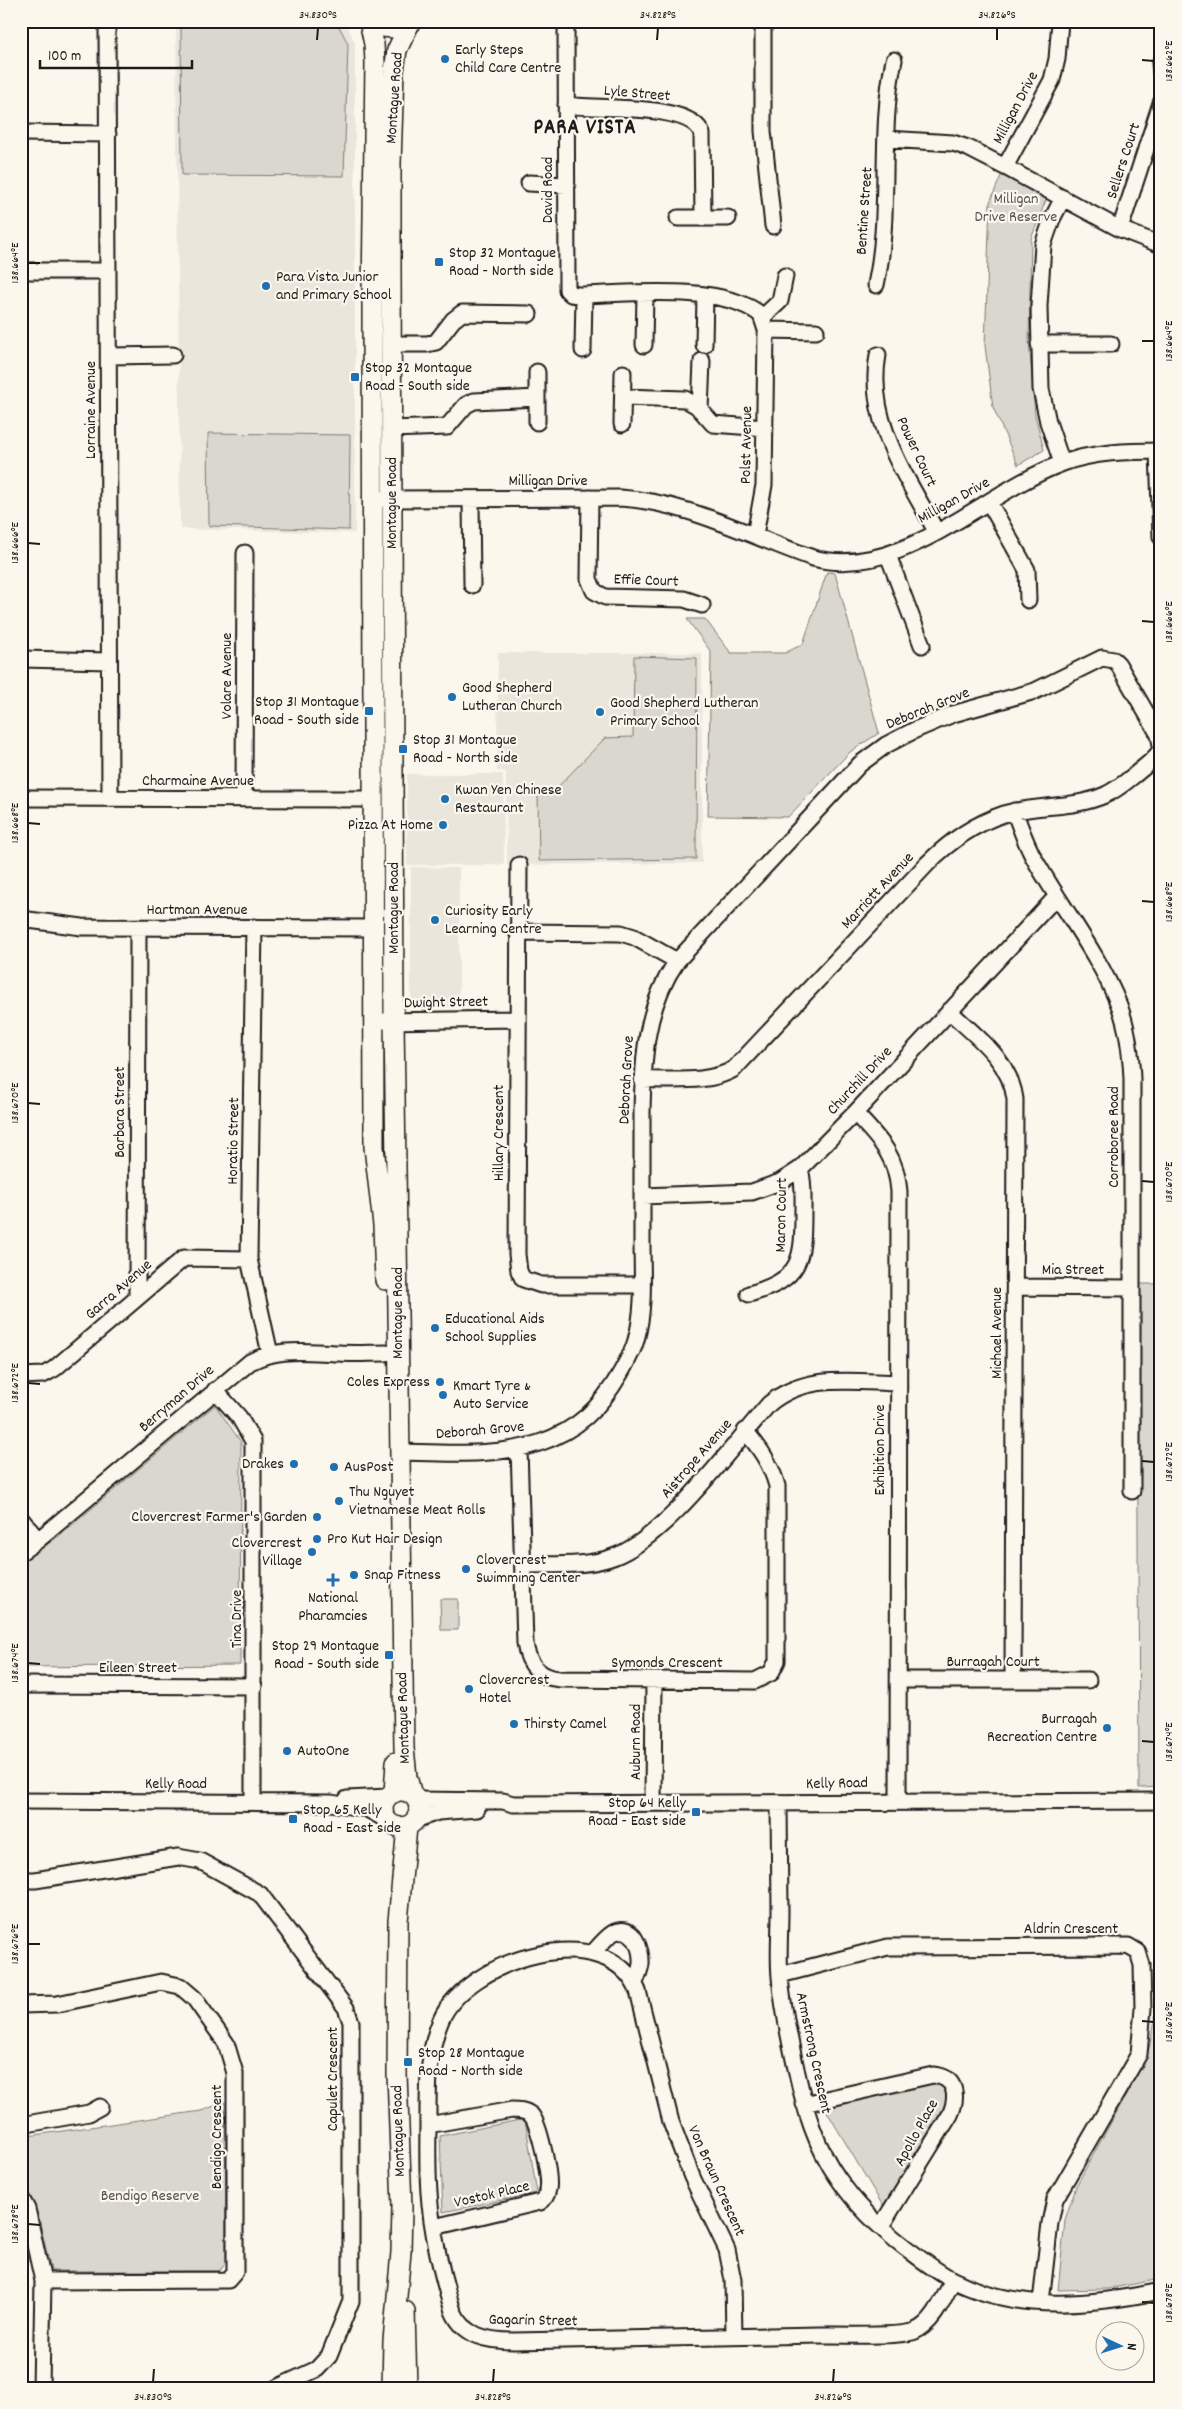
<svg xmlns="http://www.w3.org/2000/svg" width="1182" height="2409" font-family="Dekko,sans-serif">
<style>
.built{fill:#eae6dc}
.green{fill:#dad7ce;stroke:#7b7a75}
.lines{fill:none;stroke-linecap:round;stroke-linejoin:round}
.minor-casing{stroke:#1c1c1c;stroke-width:19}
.major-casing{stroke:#1c1c1c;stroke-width:22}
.minor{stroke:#fbf7ec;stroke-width:15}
.major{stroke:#fbf7ec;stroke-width:19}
.ticks{fill:none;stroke:#1c1c1c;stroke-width:2}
.poi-dot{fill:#1f6fb2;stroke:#fbf7ec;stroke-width:2}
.labels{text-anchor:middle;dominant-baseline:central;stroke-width:4.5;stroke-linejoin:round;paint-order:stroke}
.poi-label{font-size:16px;fill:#1c1c1c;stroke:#fbf7ec;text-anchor:start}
.street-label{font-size:16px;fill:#1c1c1c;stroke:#fbf7ec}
.park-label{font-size:16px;fill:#555451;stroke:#fbf7ec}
.district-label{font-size:21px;font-weight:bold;letter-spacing:1px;fill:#1c1c1c;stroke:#fbf7ec}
.neatline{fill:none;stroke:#1c1c1c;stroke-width:2}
.ticks-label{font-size:12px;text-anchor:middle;fill:#1c1c1c}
</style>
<rect width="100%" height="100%" fill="#fbf7ec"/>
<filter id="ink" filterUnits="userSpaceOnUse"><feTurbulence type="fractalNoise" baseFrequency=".02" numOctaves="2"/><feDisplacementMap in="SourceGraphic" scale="10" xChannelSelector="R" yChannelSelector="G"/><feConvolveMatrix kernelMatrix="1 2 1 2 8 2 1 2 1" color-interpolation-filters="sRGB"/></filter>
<g filter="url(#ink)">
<!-- built -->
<path class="built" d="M176,21H345L355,43V533L180,529Z
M498,653H702V863L507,865L506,772L497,771Z
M503,774L504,865H407V774Z
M411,867L459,868V1007H416L411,1001Z"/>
<!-- green -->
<path class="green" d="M181,21H330L340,28L348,44L344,176L182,175Z
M1003,171L1047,197L1031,239L1029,340L1035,415L1044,450L1018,465L993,407L985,346L990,202Z
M208,433L350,435L349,530L209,526Z
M827,572L835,573L879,733L850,752L788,817L708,816L711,652L687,619H705L731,653H785L803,644Z
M634,656L697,658L696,859L539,861L538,796L550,795L605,738L633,737Z
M1137,1284H1161V1787L1139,1788Z
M215,1405L241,1442L240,1665L21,1667V1563L59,1536Z
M440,1599H458V1630H441Z
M1156,1976H1161V2279L1107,2289L1058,2290L1065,2220L1076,2186L1147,2057L1155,2020Z
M931,2080L944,2086L947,2102L883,2206L823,2105Z
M225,2102L226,2263L219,2271H51L38,2214L21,2181V2137L201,2111Z
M525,2119L537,2193L443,2212L440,2136Z"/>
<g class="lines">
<defs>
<path id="minor" d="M107,21L110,798
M566,21L567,290L571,294L578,295C627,294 723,283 761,315L766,330L764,485L755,535
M763,21V131L773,226
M1060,21L1057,59L1052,80L1005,167L1120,229L1161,245
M1160,63L1161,73
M566,105C594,110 693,102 702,134L703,218
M21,133L108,134
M887,139L953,143L968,148L1005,167
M529,183L566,185
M678,218H728
M1120,229L1161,103
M21,271H108
M876,285C892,211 878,134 894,60
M763,317L780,301L785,276
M766,330L816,331
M391,344H427L436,342L453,320L462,313L529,314
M1039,344H1111
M644,345L645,294
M704,345L705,295
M583,350L584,295
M878,355C866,420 906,476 936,531
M109,356L173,355
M537,372V422
M623,397L685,399L697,406L713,424L765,428
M700,410L702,361
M622,424L623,373
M391,429L447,427L466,405L474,401L537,398
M1158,451L1161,537
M1062,463L1048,422L1041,389L1039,306L1043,245L1052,219L1063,198
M590,498L589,579L594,591L605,597L684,599L702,605
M382,499L620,498C688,502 749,536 813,558C902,581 983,492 1063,463C1094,452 1128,451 1161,451
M471,499L472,585
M989,502L1027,570L1028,600
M888,555L922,645
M21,659L109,661
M21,798L374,799
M244,798L245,553
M1014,811C1021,828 1026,845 1035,860C1062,908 1098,953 1119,1005C1128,1028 1131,1055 1132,1079V1491
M519,865L517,1254L519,1271L523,1279L541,1285H642
M21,919L82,927L374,928
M254,927L249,1259L270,1354
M517,932L621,933L634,937L677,961
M949,1011C976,1036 1010,1060 1015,1099L1013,1680
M384,1021L517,1019
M642,1080C672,1079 709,1084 734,1069L928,863C950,841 974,824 1004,814C1037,804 1073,809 1105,795C1117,790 1127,781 1137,773C1145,766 1156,759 1161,749
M855,1113C879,1139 896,1154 899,1191L898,1801
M642,1196L752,1192L780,1182L800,1169L855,1113L1057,896
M1015,1287L1131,1288
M749,1294C802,1279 803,1260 803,1211C803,1197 804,1182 800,1169
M137,1296L138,927
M21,1376L43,1375L54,1369L184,1258L249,1259
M215,1390L239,1417L253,1441V1801
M519,1448L525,1643C528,1664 539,1678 560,1679L755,1681L771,1673L777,1661V1486C771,1464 760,1448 745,1431
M400,1452C445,1453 495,1457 539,1443C578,1430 600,1408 620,1374C626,1363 633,1352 636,1340C645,1309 642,1273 642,1242C642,1199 642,1156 642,1113C643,1059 645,1007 677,961L860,764L886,745L915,730L953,714L1035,691L1102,658L1114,660L1118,664L1159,735L1161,745
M21,1519L38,1540
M21,1552L38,1540L250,1362C279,1347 307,1352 339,1353C354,1354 370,1353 386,1353
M523,1565C552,1564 586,1567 613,1557C666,1538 731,1447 769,1404C805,1373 853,1382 898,1383
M898,1680H1088
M21,1685L254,1686
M347,1799L388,1797
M416,1800L503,1801L513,1804L1161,1801
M21,1801L331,1803L367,1809L385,1819
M653,1803L654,1681
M779,1803C779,1839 780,1876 780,1912C780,1934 778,1955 780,1977C783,2009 790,2042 797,2073C805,2110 816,2147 838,2178C856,2205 881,2229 906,2248C921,2259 937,2272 953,2280C1018,2313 1093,2305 1161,2291
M415,1820L438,1812L477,1809
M21,1880H35L178,1857L200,1861L260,1894L346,2008L351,2022V2301L329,2356L317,2369L276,2388
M593,1953C599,1946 605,1938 613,1933C633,1922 642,1949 641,1964C640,1971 637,1977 635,1983
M780,1975L888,1947L1128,1946L1138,1952L1142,1965L1143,2008L1139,2054L1055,2199L1050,2223L1041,2302
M21,2005L57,2004L161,1982L180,1986L194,1998L226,2043L235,2073V2272L228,2280L43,2281
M804,2104L933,2075C957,2077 958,2097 950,2115L881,2226
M21,2125L89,2113L100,2107
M428,2125L512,2110C518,2110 525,2110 531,2115C539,2122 551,2178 548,2189C547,2195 545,2199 540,2202L434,2227
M21,2198L27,2209L43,2281L41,2388
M734,2337L733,2280L727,2250L692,2177L671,2122L638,1991C607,1916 467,1959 441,2020C428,2050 428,2084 428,2116C428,2142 427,2167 429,2192C431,2228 442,2277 453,2311C464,2337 489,2341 514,2341C617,2339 719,2337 821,2335C840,2335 901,2337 915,2331C934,2323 944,2297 953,2280"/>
<path id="major" d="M369,21L374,44L375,62L372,296L374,1147L383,1225L385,1280
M369,21C383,30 398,30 411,21
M410,23L397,50L394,71L391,164V271L394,1021L404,1748L407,1777L412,1795
M383 1809a18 18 0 1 1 36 0a18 18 0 1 1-36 0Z
M394,1793L396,1762
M405,2311L407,2388
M392,2388L393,2341L401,2252L402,2207L397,2074L398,1921L407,1827"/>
</defs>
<!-- minor casing -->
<use href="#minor" class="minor-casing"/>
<!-- major casing -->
<use href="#major" class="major-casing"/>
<!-- minor -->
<use href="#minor" class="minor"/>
<!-- major -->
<use href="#major" class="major"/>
</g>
</g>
<!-- ticks -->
<path class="ticks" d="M317,40L318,28M657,40L658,28M997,40V28M1142,60L1154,61M28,263H40M1142,341H1154M28,543L40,544M1142,621L1154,622M28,823L40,824M1142,901L1154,902M28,1103L40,1104M1142,1181L1154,1182M28,1383L40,1384M1142,1461L1154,1462M28,1663L40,1664M1142,1741L1154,1742M28,1944H40M1142,2021L1154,2022M28,2224L40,2225M1142,2302L1154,2303M153,2382L154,2369M493,2382L494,2369M833,2382L834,2369"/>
<!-- markers -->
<g class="poi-dot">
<circle cx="445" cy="59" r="5"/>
<rect x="434" y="257" width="10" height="10" rx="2.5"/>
<circle cx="266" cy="286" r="5"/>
<rect x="350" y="372" width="10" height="10" rx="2.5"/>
<circle cx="452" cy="697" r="5"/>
<rect x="364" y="706" width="10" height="10" rx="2.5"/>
<circle cx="600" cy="712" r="5"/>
<rect x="398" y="744" width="10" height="10" rx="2.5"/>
<circle cx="445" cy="799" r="5"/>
<circle cx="443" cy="825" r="5"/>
<circle cx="435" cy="920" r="5"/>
<circle cx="435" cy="1328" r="5"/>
<circle cx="440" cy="1382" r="5"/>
<circle cx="443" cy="1395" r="5"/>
<circle cx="294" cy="1464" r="5"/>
<circle cx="334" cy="1467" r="5"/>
<circle cx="339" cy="1501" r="5"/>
<circle cx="317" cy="1517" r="5"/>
<circle cx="317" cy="1539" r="5"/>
<circle cx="312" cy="1552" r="5"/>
<circle cx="466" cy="1569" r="5"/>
<circle cx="354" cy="1575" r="5"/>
<path d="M330.5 1572.5h5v5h5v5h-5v5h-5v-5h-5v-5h5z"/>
<rect x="384" y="1650" width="10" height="10" rx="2.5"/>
<circle cx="469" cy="1689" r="5"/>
<circle cx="514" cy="1724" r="5"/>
<circle cx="1107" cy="1728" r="5"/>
<circle cx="287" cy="1751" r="5"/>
<rect x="691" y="1807" width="10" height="10" rx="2.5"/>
<rect x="288" y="1814" width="10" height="10" rx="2.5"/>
<rect x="403" y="2057" width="10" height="10" rx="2.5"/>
</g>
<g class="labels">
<!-- poi labels -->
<g class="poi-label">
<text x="455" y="50">Early Steps<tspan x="455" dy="18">Child Care Centre</tspan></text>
<text x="449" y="253">Stop 32 Montague<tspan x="449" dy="18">Road - North side</tspan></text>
<text x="276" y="277">Para Vista Junior<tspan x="276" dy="18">and Primary School</tspan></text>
<text x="365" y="368">Stop 32 Montague<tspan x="365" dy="18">Road - South side</tspan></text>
<text x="462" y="688">Good Shepherd<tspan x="462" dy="18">Lutheran Church</tspan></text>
<text x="359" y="702" text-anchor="end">Stop 31 Montague<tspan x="359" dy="18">Road - South side</tspan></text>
<text x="610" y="703">Good Shepherd Lutheran<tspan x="610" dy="18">Primary School</tspan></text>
<text x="413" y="740">Stop 31 Montague<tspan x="413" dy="18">Road - North side</tspan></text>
<text x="455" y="790">Kwan Yen Chinese<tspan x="455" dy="18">Restaurant</tspan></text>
<text x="433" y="825" text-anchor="end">Pizza At Home</text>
<text x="445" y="911">Curiosity Early<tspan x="445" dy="18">Learning Centre</tspan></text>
<text x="445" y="1319">Educational Aids<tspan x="445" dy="18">School Supplies</tspan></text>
<text x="430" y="1382" text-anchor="end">Coles Express</text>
<text x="453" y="1386">Kmart Tyre &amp;<tspan x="453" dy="18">Auto Service</tspan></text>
<text x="284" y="1464" text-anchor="end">Drakes</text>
<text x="344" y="1467">AusPost</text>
<text x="349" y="1492">Thu Nguyet<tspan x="349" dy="18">Vietnamese Meat Rolls</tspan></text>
<text x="307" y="1517" text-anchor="end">Clovercrest Farmer's Garden</text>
<text x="327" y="1539">Pro Kut Hair Design</text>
<text x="302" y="1543" text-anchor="end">Clovercrest<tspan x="302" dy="18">Village</tspan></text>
<text x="476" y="1560">Clovercrest<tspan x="476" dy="18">Swimming Center</tspan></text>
<text x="364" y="1575">Snap Fitness</text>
<text x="333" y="1598" text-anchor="middle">National<tspan x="333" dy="18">Pharamcies</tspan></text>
<text x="379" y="1646" text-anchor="end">Stop 29 Montague<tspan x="379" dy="18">Road - South side</tspan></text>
<text x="479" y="1680">Clovercrest<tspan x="479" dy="18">Hotel</tspan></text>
<text x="1097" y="1719" text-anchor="end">Burragah<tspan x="1097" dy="18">Recreation Centre</tspan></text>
<text x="524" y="1724">Thirsty Camel</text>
<text x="297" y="1751">AutoOne</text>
<text x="686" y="1803" text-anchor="end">Stop 64 Kelly<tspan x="686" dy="18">Road - East side</tspan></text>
<text x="303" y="1810">Stop 65 Kelly<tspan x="303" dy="18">Road - East side</tspan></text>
<text x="418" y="2053">Stop 28 Montague<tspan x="418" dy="18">Road - North side</tspan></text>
</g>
<!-- street labels -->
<g class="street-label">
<text transform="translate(637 94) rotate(5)">Lyle Street</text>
<text transform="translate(395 98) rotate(-86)">Montague Road</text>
<text transform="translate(1016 108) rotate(-62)">Milligan Drive</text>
<text transform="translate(1124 161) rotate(-72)">Sellers Court</text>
<text transform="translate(548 190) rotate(-90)">David Road</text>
<text transform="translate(865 211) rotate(-86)">Bentine Street</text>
<text transform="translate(91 410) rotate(-90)">Lorraine Avenue</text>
<text transform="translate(747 445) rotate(-89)">Polst Avenue</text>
<text transform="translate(916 452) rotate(65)">Power Court</text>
<text x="548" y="481">Milligan Drive</text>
<text transform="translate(954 501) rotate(-29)">Milligan Drive</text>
<text transform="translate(392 503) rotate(-90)">Montague Road</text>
<text transform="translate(646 581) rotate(2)">Effie Court</text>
<text transform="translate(227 676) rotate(-90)">Volare Avenue</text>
<text transform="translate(928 709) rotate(-22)">Deborah Grove</text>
<text x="198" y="781">Charmaine Avenue</text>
<text transform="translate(878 891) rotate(-47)">Marriott Avenue</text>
<text transform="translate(394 908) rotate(-90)">Montague Road</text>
<text x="197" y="910">Hartman Avenue</text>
<text transform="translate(446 1003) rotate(-1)">Dwight Street</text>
<text transform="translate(627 1080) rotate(-87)">Deborah Grove</text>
<text transform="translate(860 1081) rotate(-47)">Churchill Drive</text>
<text transform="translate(120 1112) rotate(-90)">Barbara Street</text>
<text transform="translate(499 1133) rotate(-90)">Hillary Crescent</text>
<text transform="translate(1114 1137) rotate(-90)">Corroboree Road</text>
<text transform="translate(234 1141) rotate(-89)">Horatio Street</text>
<text transform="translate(782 1215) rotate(-89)">Maron Court</text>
<text x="1073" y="1270">Mia Street</text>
<text transform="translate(119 1290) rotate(-41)">Garra Avenue</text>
<text transform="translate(398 1313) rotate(-90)">Montague Road</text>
<text transform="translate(997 1333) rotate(-90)">Michael Avenue</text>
<text transform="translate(177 1399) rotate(-41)">Berryman Drive</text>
<text transform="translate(480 1431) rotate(-5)">Deborah Grove</text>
<text transform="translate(880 1450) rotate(-90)">Exhibition Drive</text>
<text transform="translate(697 1459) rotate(-49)">Aistrope Avenue</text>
<text transform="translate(237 1619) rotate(-90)">Tina Drive</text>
<text x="993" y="1662">Burragah Court</text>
<text x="667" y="1663">Symonds Crescent</text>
<text x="138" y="1668">Eileen Street</text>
<text transform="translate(404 1718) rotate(-92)">Montague Road</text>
<text transform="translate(636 1742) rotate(-90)">Auburn Road</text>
<text x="176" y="1784">Kelly Road</text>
<text transform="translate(837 1784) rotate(-1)">Kelly Road</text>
<text x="1071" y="1929">Aldrin Crescent</text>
<text transform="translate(813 2053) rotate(78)">Armstrong Crescent</text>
<text transform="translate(333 2079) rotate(-90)">Capulet Crescent</text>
<text transform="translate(399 2131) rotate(-92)">Montague Road</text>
<text transform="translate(917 2133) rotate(-61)">Apollo Place</text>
<text transform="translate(217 2137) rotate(-90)">Bendigo Crescent</text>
<text transform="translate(716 2181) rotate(66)">Von Braun Crescent</text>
<text transform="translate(492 2195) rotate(-13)">Vostok Place</text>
<text transform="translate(533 2321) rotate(1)">Gagarin Street</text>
</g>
<!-- park labels -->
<g class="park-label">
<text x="1016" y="199">Milligan<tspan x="1016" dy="18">Drive Reserve</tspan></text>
<text x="150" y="2196">Bendigo Reserve</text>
</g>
<!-- district labels -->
<g class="district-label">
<text x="585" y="129">PARA VISTA</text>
</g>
</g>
<!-- margin -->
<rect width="1182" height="2409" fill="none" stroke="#fbf7ec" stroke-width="55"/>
<!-- north arrow -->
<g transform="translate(1120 2346) rotate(94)"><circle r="24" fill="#fbf7ec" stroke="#a29f99"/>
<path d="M0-4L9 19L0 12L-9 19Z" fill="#1f6fb2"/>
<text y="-8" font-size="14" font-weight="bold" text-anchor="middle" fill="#1c1c1c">N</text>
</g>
<!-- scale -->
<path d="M40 60v8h152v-8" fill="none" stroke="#1c1c1c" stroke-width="2.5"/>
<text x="48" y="60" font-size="15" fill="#1c1c1c" stroke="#fbf7ec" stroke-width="4" paint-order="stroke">100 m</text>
<rect x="28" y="28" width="1126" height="2354" class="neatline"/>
<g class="ticks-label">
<text x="318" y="18">34.830°S</text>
<text x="658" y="18">34.828°S</text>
<text x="997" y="18">34.826°S</text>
<text transform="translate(1168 61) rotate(-90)" y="4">138.662°E</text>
<text transform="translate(14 263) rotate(-90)" y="4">138.664°E</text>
<text transform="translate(1168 341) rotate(-90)" y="4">138.664°E</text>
<text transform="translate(14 543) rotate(-90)" y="4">138.666°E</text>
<text transform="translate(1168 622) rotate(-90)" y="4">138.666°E</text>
<text transform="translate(14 823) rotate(-90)" y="4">138.668°E</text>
<text transform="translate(1168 902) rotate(-90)" y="4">138.668°E</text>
<text transform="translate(14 1103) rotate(-90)" y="4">138.670°E</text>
<text transform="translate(1168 1182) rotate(-90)" y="4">138.670°E</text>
<text transform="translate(14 1383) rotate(-90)" y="4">138.672°E</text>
<text transform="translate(1168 1462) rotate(-90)" y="4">138.672°E</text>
<text transform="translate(14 1663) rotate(-90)" y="4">138.674°E</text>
<text transform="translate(1168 1742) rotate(-90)" y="4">138.674°E</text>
<text transform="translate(14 1944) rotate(-90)" y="4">138.676°E</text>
<text transform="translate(1168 2022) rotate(-90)" y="4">138.676°E</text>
<text transform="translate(14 2224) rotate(-90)" y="4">138.678°E</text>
<text transform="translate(1168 2303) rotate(-90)" y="4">138.678°E</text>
<text x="153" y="2400">34.830°S</text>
<text x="493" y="2400">34.828°S</text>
<text x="833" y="2400">34.826°S</text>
</g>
</svg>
